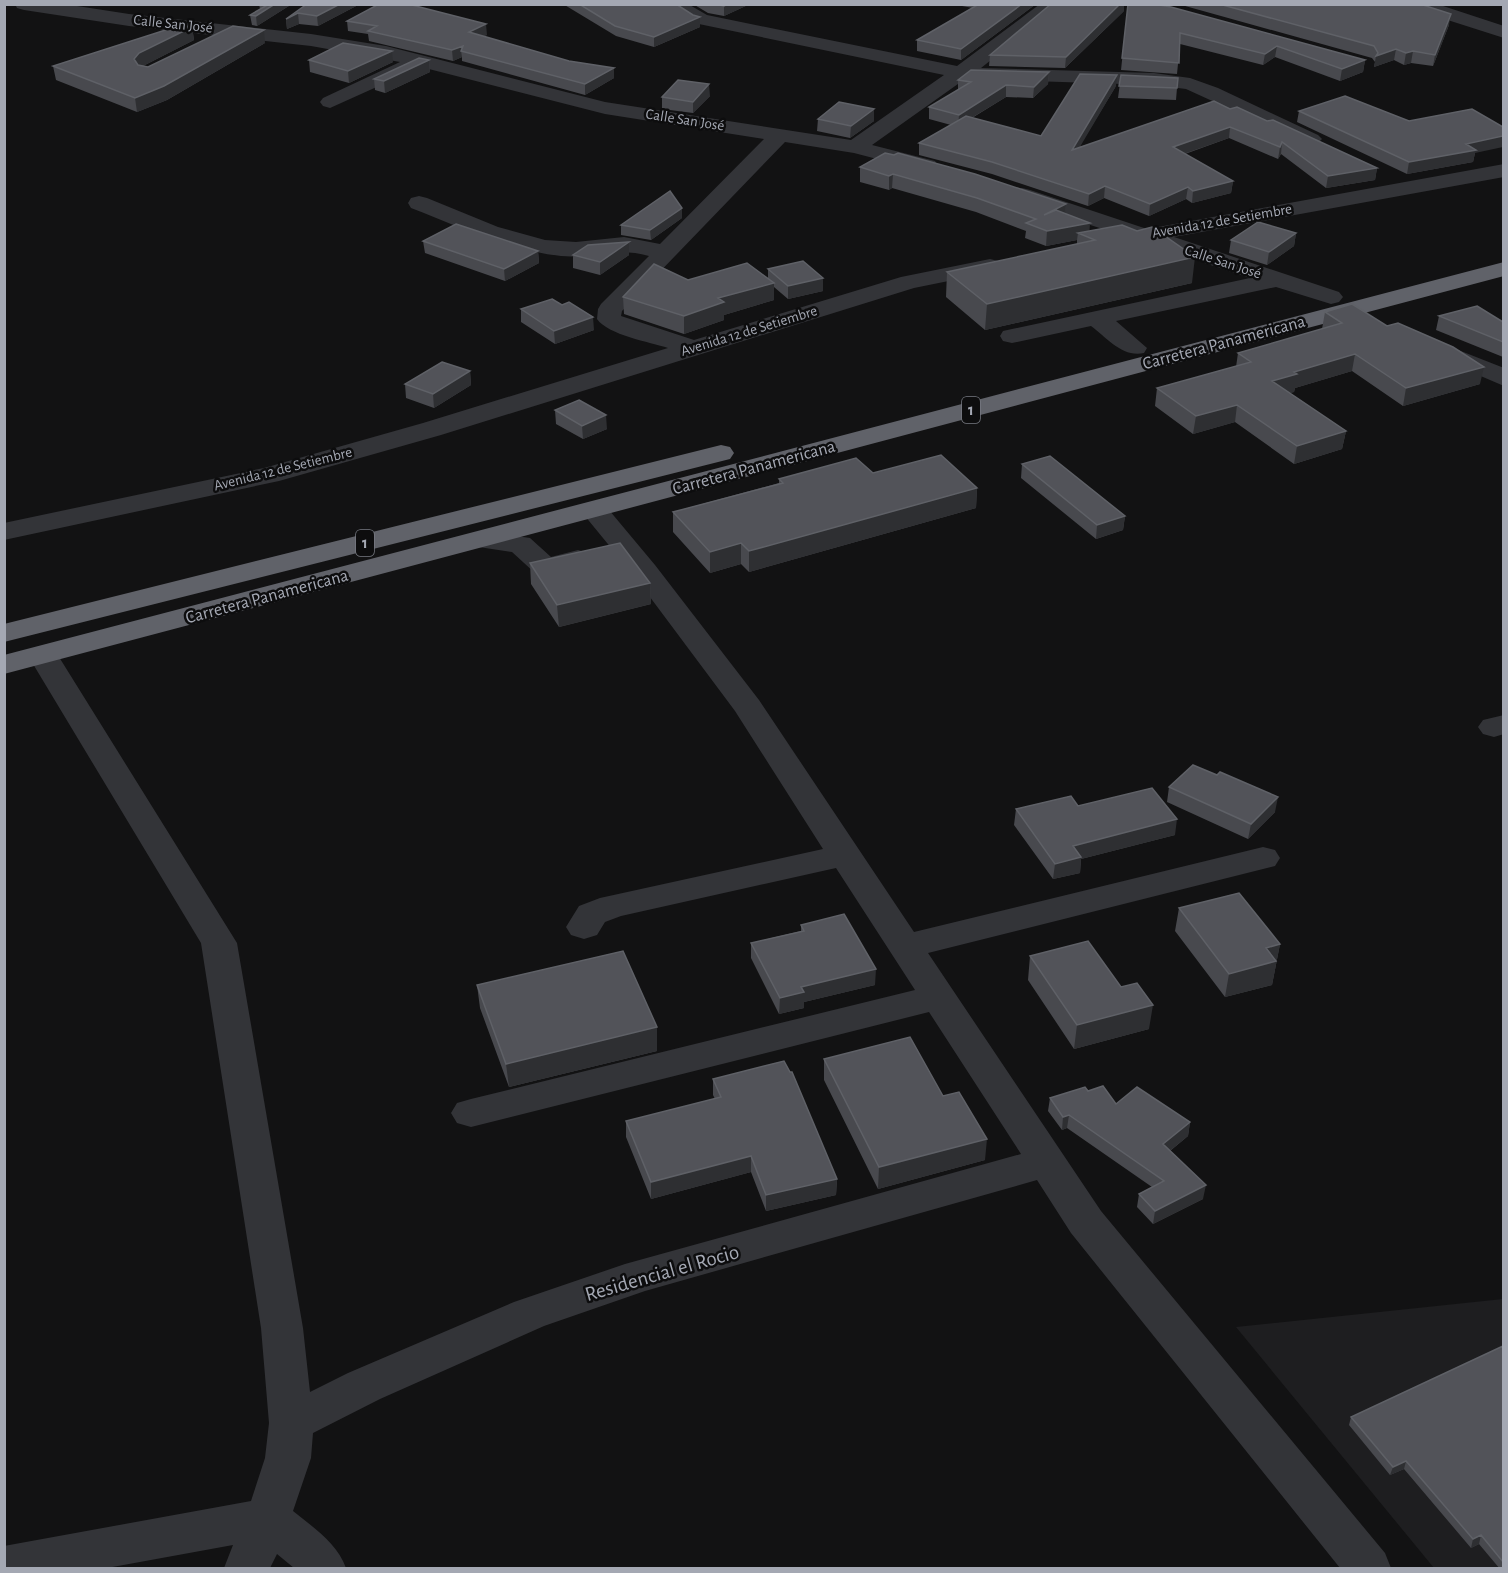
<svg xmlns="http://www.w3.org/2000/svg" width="1508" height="1573" font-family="'Alegreya Sans',sans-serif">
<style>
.built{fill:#1e1e20}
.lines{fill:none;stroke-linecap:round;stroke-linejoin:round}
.minor{fill:#333438;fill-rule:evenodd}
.highway{fill:#606269;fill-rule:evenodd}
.wall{fill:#48494e}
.shaded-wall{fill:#2e2f32}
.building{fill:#525359;stroke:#5f6167;stroke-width:1.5}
.labels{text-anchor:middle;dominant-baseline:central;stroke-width:5;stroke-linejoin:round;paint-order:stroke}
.far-street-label{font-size:15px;fill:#a4a8b3;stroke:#0d0d0e}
.shield{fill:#0d0d0e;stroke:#777a82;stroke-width:1.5}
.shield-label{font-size:16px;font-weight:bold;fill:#a4a8b3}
.street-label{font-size:18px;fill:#a4a8b3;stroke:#0d0d0e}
.near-street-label{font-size:21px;fill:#a4a8b3;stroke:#0d0d0e}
</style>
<rect width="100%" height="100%" fill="#121213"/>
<!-- built -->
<path class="built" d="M1503,1299V1568H1434L1236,1327Z"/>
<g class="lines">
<!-- minor -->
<path class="minor" d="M15,4H64L129,14L311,34L386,46L605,102L851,140L944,75L694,23L664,4H688L707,15L957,66L1040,4H1061L981,68L1154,73L1190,78L1218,88L1318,135L1322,139L1318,143L1311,145L1304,143L1186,89L1154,85L965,79L872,145L935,161L938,166L935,171L927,172L854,153L785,142L622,311L621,316L694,340L901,277L990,259L998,261L1002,266L998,271L914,288L441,435L279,481L4,540V523L264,468L423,423L668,348C650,342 608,335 597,319L598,309L601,304L649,256C615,246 593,259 561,256C508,250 460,227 411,208L408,203L411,198L419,196L427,198L498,227L545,240L576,242L624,237L660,244L764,139L605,114L421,67L330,108L323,106L320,102L323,98L400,62L311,46L129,26L24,10L17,8Z
M1408,4H1437L1504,26V38L1410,8Z
M1504,164V177L1174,237L1339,292L1343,297L1339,302L1331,304L1276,287L1116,321L1147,348L1144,353C1123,358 1107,338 1091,326L1012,343L1003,341L1000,336L1003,331L1012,329L1250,278L1144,243L1117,248L1109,246L1106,241L1109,236L1118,234L1014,200L1011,195L1014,190L1022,188L1030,190L1147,229Z
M1443,344L1504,368V386L1434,356L1431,351L1434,346Z
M594,502L604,504L655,565L759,700L914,932L1263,847L1275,850L1280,858L1275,866L928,953L1101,1211L1385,1553L1391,1568H1340L1071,1233L1037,1180L645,1291L544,1326L380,1399L313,1433L311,1458L293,1511C314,1528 337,1543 346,1568H294L277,1554L270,1568H224L233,1545L107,1568H4V1546L251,1501L265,1458L269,1423L261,1328L201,943L33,664L37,657L48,655L59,657L237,943L303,1328L310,1392L348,1373L514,1302L625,1264L1021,1154L929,1012L471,1127L457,1123L451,1113L457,1103L471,1099L915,990L836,868L621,916L605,922L597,935L584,939L571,935L566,927L579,906L600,898L823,849L735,711L635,577L580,510L584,504Z
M482,531L530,538L551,557L578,550L588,553L592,559L588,565L545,576L535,573L512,552L472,546L468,540L472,534Z
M1504,715V734L1494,737L1483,734L1478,727L1483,720Z"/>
<!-- highway -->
<path class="highway" d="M1504,262V276L4,674V655Z
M721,445L730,447L734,453L730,459L4,642V624Z"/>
</g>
<!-- wall -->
<path class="wall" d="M259,4H292L257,26L252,25L250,15L261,9H260Z
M307,4H360L318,26L299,24L287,29L286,19Z
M379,4H425L418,7L487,35L483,36L569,61L614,68V78L585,95L462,61V57L453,61L369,41L368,34L348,31L347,21Z
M563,4H676L700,27L654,47L616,36Z
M693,4H750L724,16L708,13Z
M951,4H1036L961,60L917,51V40L973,8Z
M1128,4L1365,60L1363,72L1340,81L1275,57L1263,65L1180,44L1177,74L1121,70Z
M1178,4H1420L1449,25L1433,66L1411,63L1404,65L1394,60L1374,67L1375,62L1372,58Z
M1124,11L1065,68L989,66L990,55Z
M192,27L194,40L143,66L148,67L265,43L167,100L137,112L56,80L53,66Z
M309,60L393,62L349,83L310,72Z
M429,60L430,72L385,93L375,90L374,79Z
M1049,72L1048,84L1033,98L1006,97L972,118L1041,136L1116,86L1079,147L1230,109L1267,121L1377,168L1375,180L1326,188L1281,154L1278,159L1229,138L1185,154L1233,181L1231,193L1192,203L1186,199L1149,216L1104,198L1088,206L992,174L919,155V143L951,125L929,119V107L958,90V80Z
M1121,75L1177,88L1176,100L1118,98Z
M710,96L693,113L662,109V97Z
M874,109V121L850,138L817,131L818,119Z
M1299,111L1475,153L1473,162L1407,174L1297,122Z
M860,167L1066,204L1065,213L1089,231L1192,283L985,330L946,297L947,272L1077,244V240L1046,246L1025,238L1026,231L976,212L892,188L889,190L860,182Z
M682,218L651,240L621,235V225Z
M1296,233L1294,246L1267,265L1229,253L1231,240Z
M423,241L538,251L539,263L505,281L425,253Z
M629,242V255L600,275L573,268V255Z
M768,269L823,278V291L788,299L774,287V300L724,315V320L684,334L624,314L623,297L688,280L768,278Z
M521,309L594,330L555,344L521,322Z
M1325,312L1480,384L1403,406L1352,371L1295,388L1294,392L1289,393L1346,431L1342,449L1294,464L1235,422L1193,434L1155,406L1157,388L1236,367L1238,353L1322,329Z
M1439,316L1503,322V357L1436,330Z
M470,371L471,385L434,408L406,398L405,384Z
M555,410L607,429L583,439L556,424Z
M1022,464L1125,516L1123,530L1096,539L1021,478Z
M873,473L977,488L976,508L749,572L741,564L710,573L673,532V512L779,483V479Z
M530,563L650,583L651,604L559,627L531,584Z
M1169,787L1275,812L1248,839L1167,802Z
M1016,809L1175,835L1081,859L1080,873L1053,879L1014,825Z
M1179,908L1280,944L1272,985L1225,997L1175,931Z
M801,925L875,985L804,1002V1008L779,1014L751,958V943L801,931Z
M1030,956L1149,1029L1074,1049L1028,980Z
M477,985L657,1051L509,1087L480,1008Z
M824,1059L943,1096L985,1160L878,1189L824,1080Z
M713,1079L837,1179L836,1195L766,1211L751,1172L651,1199L626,1137V1121L715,1099L713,1095Z
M1088,1091L1116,1104L1190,1122L1188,1136L1170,1151L1203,1199L1153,1224L1137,1207L1139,1194L1152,1187L1067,1128L1062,1130L1048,1111L1050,1098Z
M1503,1346V1569H1500L1479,1544L1471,1548L1404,1469L1390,1475L1349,1425L1351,1417Z"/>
<!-- shaded-wall -->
<path class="shaded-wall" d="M275,4H292L257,26L256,16Z
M340,4H360L318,26L317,16Z
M402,4H425L403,13Z
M728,4H750L724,16V6Z
M1022,4H1036L961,60V49Z
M1120,4H1124V11L1065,68L1066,57Z
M298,13L299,24L287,29L286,19Z
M1451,14L1449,25L1433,66L1435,55Z
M700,17V27L654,47V37Z
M486,24L487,35L470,42L469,32Z
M192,27L194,40L141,67L137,73L134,59L139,53Z
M264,30L265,43L167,100L137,112L135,98Z
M463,46L461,51L462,57L453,61L452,50Z
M1277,46L1275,57L1263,65L1265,54Z
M1396,49L1394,60L1374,67L1376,56Z
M392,51L393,62L349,83L348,71Z
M1413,51L1411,63L1404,65L1406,53Z
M429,60L430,72L385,93L384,81Z
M1365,60L1363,72L1340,81L1342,69Z
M614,68V78L585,95V84Z
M1049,72L1048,84L1033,98L1034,87Z
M1117,75L1116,86L1071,162L1072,150Z
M709,84L710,96L693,113V102Z
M1006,85V97L958,126L959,115Z
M874,109V121L850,138L851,126Z
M1230,127L1229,138L1172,158L1173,147Z
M1503,136V147L1475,153L1473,162L1407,174L1409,162L1466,144Z
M1282,142L1281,154L1278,159L1280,147Z
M1377,168L1375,180L1326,188L1328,176Z
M893,174L892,188L889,190V176Z
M1233,181L1231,193L1192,203L1193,191Z
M1105,186L1104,198L1088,206L1089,194Z
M1188,187L1186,199L1149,216L1150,204Z
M1066,204L1065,218L1042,230L1044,215Z
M682,208V218L651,240L650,230Z
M1090,223L1089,238L1078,233L1077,240L1046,246L1047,231Z
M1296,233L1294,246L1267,265L1269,252Z
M629,242V255L600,275V262Z
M538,251L539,263L505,281L504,269Z
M1195,257L1192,283L985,330L987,304Z
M823,278V291L788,299V286Z
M774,283V300L724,315V320L684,334V316L718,298Z
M593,317L594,330L555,344L554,331Z
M1355,354L1352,371L1295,388L1294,392L1269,399L1272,381L1294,372Z
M1484,367L1480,384L1403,406L1406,388Z
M470,371L471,385L434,408L433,394Z
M1237,405L1235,422L1193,434L1196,416Z
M606,415L607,429L583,439L582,426Z
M1346,431L1342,449L1294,464L1297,446Z
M977,488L976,508L749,572V551Z
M1125,516L1123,530L1096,539L1097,525Z
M741,543V564L710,573V552Z
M650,583L651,604L559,627L557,605Z
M1278,797L1275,812L1248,839L1251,824Z
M1177,819L1175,835L1081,859L1080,873L1053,879L1055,864L1073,846Z
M1280,944L1272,985L1225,997L1229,974L1266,948Z
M876,969L875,985L804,1002V1008L779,1014L780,998L801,987Z
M1153,1005L1149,1029L1074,1049L1077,1025Z
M657,1027V1051L509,1087L506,1064Z
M1069,1115L1067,1128L1062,1130L1063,1117Z
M1190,1122L1188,1136L1161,1158L1163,1144Z
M987,1139L985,1160L878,1189L879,1167Z
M751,1156V1172L651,1199V1182Z
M837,1179L836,1195L766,1211V1195Z
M1206,1185L1203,1199L1153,1224L1155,1211Z
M1406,1461L1404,1469L1390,1475L1393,1467Z
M1481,1535L1479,1544L1471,1548L1473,1539Z"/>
<!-- building -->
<path class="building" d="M269,4H275L256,16L250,15Z
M307,4H340L317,16L298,13L286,19Z
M379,4H408L486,24L469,32L569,61L614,68L585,84L461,51L463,46L452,50L368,31L377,26L347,21Z
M579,4H676L693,15L700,17L654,37L615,26Z
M715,4H728L724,6Z
M979,4H1022L961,49L917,40Z
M1051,4H1120L1066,57L990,55Z
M1128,4H1153L1171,7L1365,60L1342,69L1277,46L1265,54L1180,33L1179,63L1122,58Z
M1219,4H1420L1451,14L1435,55L1413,51L1406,53L1396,49L1376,56L1378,53L1374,46Z
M181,25L192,27L139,53L134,59L138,65L148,67L233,26L264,30L164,86L135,98L53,66Z
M343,43L392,51L348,71L309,60Z
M419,58L429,60L384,81L374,79Z
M971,70L1049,72L1034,87L1006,85L959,115L929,107L971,82L958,80Z
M1080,74L1117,75L1072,150L1214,101L1230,109L1237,107L1267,121L1273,120L1377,168L1328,176L1282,142L1280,147L1230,127L1173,147L1233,181L1193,191L1188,187L1150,204L1105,186L1089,194L992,162L919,143L966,116L1041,136Z
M1121,75L1178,78L1177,88L1119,86Z
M678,80L709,84L693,102L662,97Z
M1345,96L1409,121L1472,109L1503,127V136L1466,144L1476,150L1409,162L1299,111Z
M839,102L874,109L851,126L818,119Z
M885,153L894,155L898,153L975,174L1066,204L1044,215L1056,210L1090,223L1047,231L1026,223L1036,219L977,198L893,174L889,176L860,167Z
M670,191L682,208L650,230L621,225Z
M1258,222L1296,233L1269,252L1231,240Z
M456,224L538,251L504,269L423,241Z
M1122,225L1137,231L1152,227L1195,257L987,304L947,272L1095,240L1078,233Z
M629,242L600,262L573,255L588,245Z
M803,261L823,278L788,286L768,269Z
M747,263L774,283L718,298L724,302L684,316L623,297L654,264L688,280Z
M552,299L562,305L569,302L593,317L554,331L521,309Z
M1352,304L1387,326L1398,323L1453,347L1484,367L1406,388L1355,354L1294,372L1297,374L1272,381L1346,431L1297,446L1237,405L1196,416L1157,388L1251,362L1238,353L1342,323L1325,312Z
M1477,306L1503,322V342L1439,316Z
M442,362L470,371L433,394L405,384Z
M579,400L606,415L582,426L555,410Z
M941,455L977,488L749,551L741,543L710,552L673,512L783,483L779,479L856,458L873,473Z
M1050,456L1125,516L1097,525L1022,464Z
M620,543L650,583L557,605L530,563Z
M1193,765L1217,775L1220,772L1278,797L1251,824L1169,787Z
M1152,788L1177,819L1073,846L1081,857L1055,864L1016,809L1071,796L1078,806Z
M1239,893L1280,944L1266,948L1276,961L1229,974L1179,908Z
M844,914L876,969L801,987L804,992L780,998L751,943L804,931L801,925Z
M1088,941L1121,987L1137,983L1153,1005L1077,1025L1030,956Z
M623,951L657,1027L506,1064L477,985Z
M910,1037L943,1096L959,1092L987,1139L879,1167L824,1059Z
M784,1061L790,1072H792L837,1179L766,1195L751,1156L651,1182L626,1121L721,1097L713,1079Z
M1103,1086L1116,1104L1137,1087L1190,1122L1163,1144L1206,1185L1155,1211L1139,1194L1164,1181L1069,1115L1063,1117L1050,1098L1085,1087L1088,1091Z
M1503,1346V1562L1481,1535L1473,1539L1406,1461L1393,1467L1351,1417Z"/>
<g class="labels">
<!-- far-street labels -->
<g class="far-street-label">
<text transform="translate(173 24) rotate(6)">Calle San José</text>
<text transform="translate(685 120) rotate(9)">Calle San José</text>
<text transform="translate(1222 221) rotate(-10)">Avenida 12 de Setiembre</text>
<text transform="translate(1223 262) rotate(18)">Calle San José</text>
<text transform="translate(749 331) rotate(-17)">Avenida 12 de Setiembre</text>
<text transform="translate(283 469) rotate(-14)">Avenida 12 de Setiembre</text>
</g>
<!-- shield labels -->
<g class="shield">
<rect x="962" y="397" width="18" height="26" rx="4.5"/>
<rect x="356" y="530" width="18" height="26" rx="4.5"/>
</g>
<g class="shield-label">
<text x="971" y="410">1</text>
<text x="365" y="543">1</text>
</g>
<!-- street labels -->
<g class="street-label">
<text transform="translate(1224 343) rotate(-15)">Carretera Panamericana</text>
<text transform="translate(754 468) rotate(-15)">Carretera Panamericana</text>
<text transform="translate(267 597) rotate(-15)">Carretera Panamericana</text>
</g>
<!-- near-street labels -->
<g class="near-street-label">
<text transform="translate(662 1273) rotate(-16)">Residencial el Rocio</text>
</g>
</g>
<!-- border -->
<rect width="1508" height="1573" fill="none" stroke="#a4a8b3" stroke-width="12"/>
</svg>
